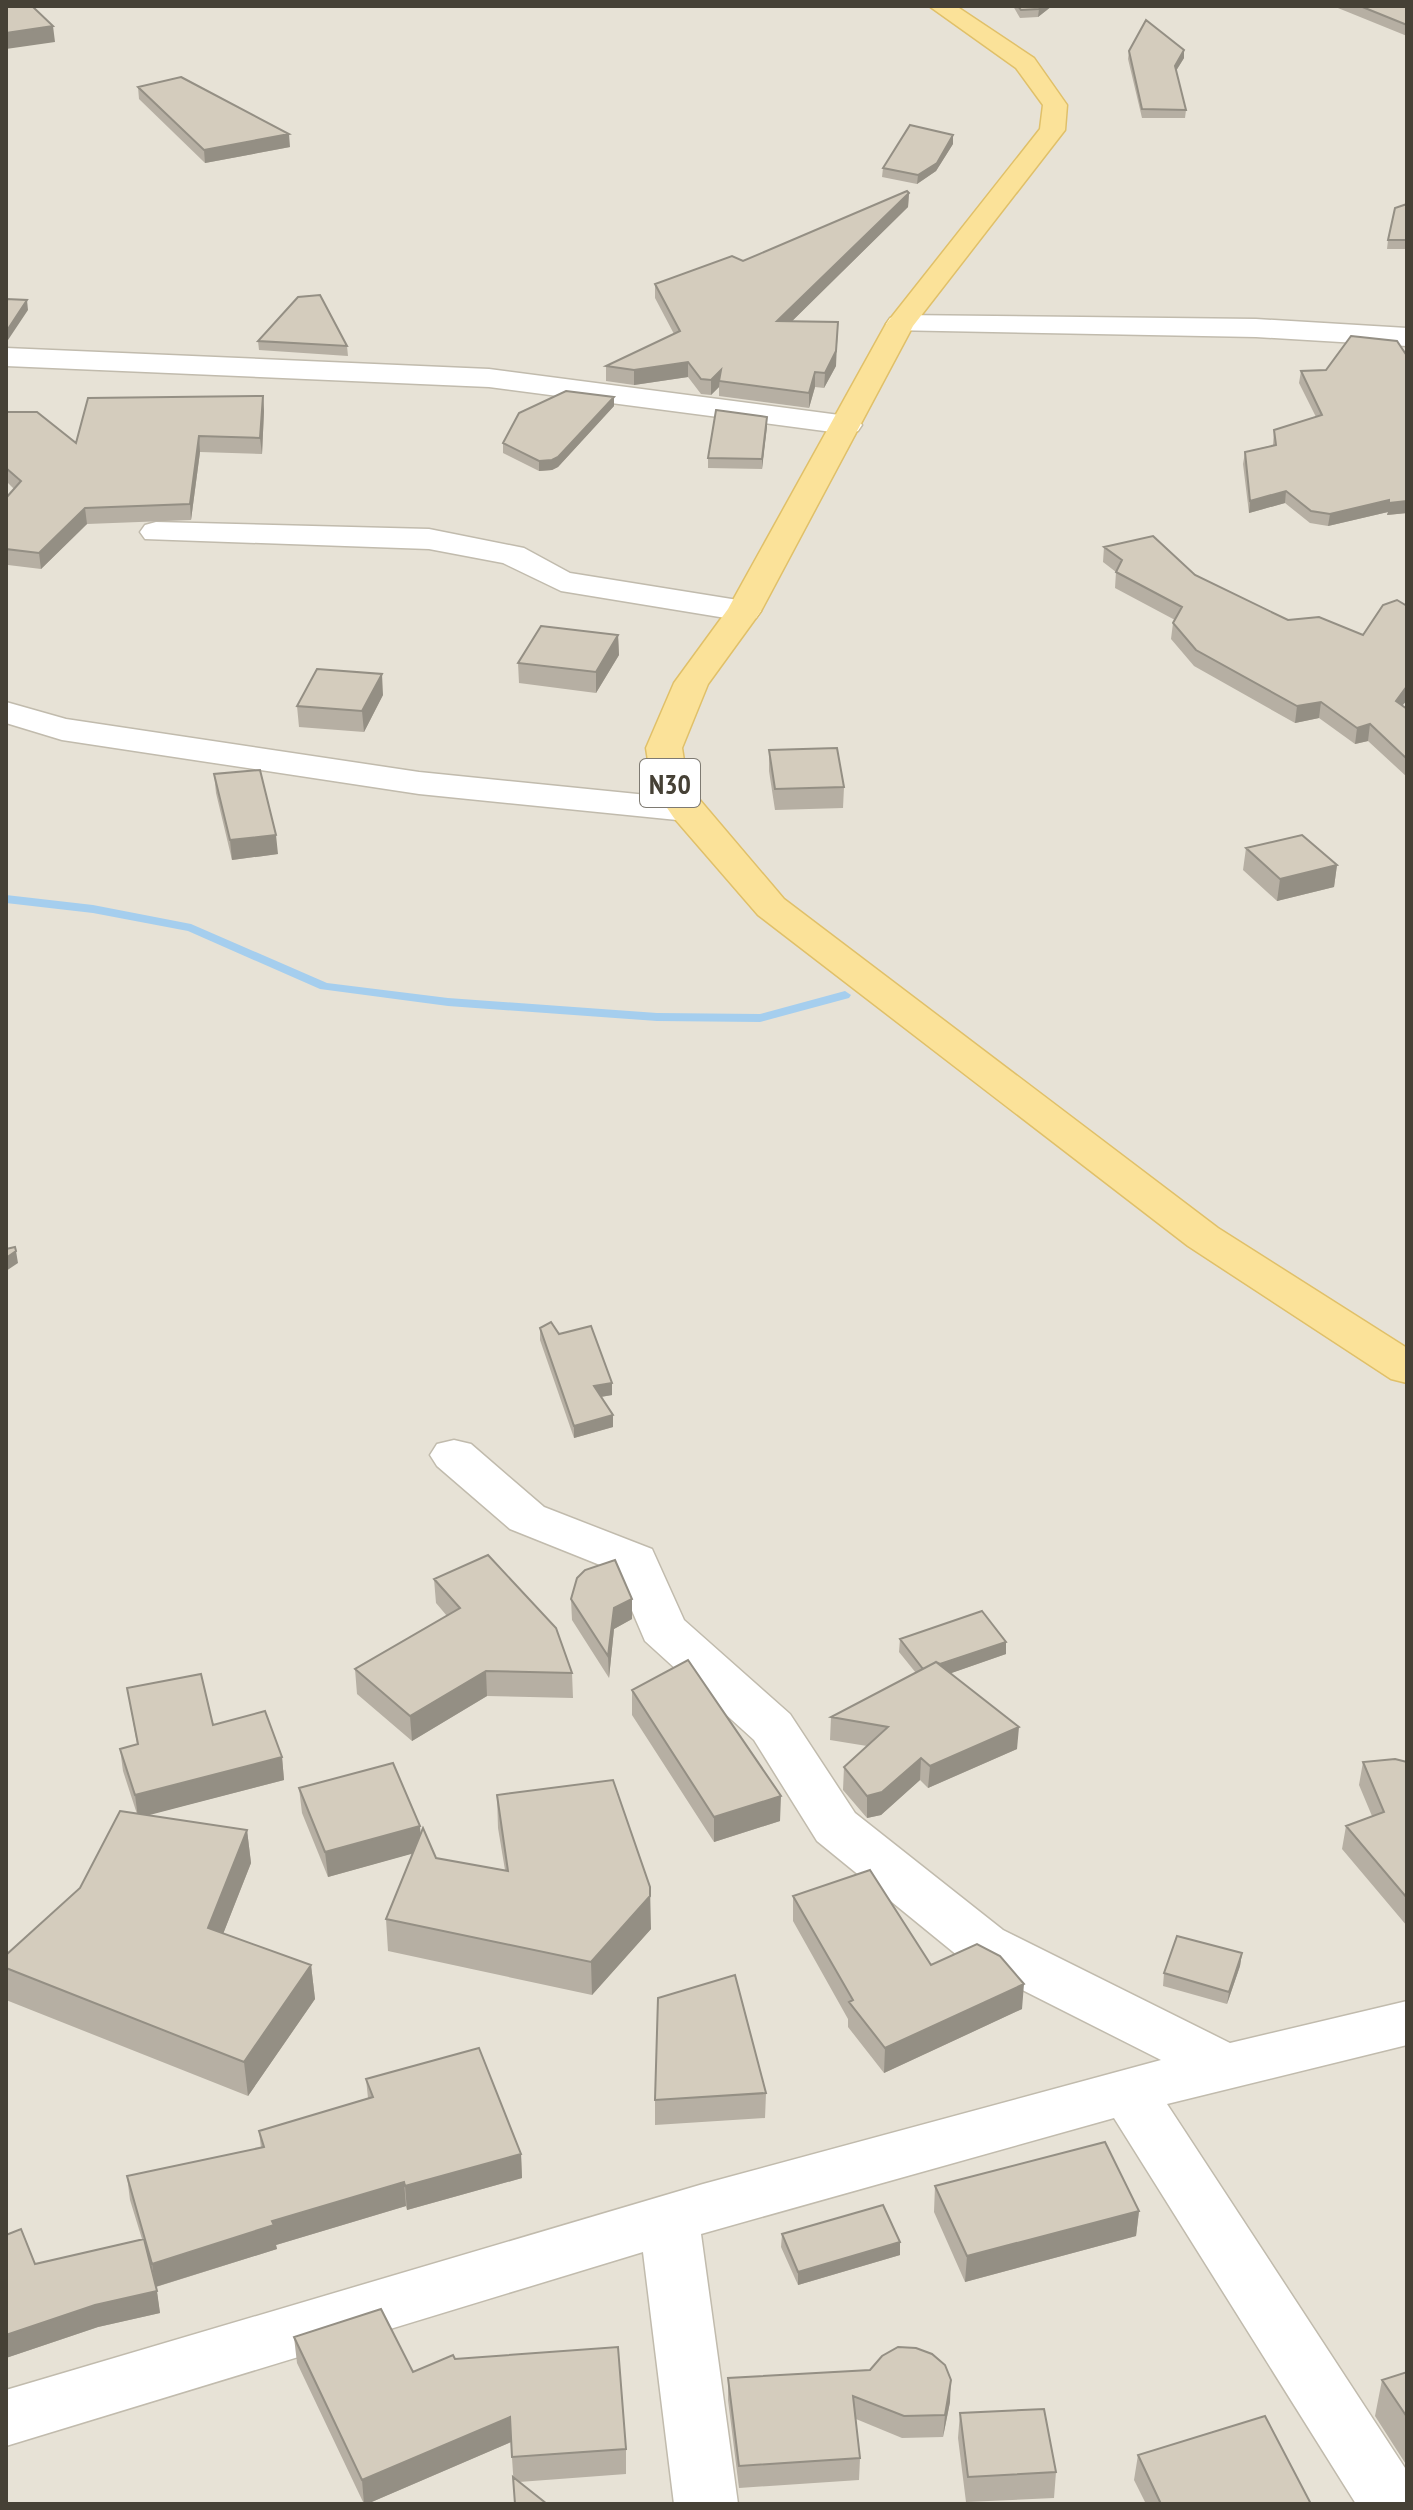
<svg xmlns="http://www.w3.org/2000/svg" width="1413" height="2510" font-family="'PT Sans Narrow',sans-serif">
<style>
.residential{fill:#e7e2d6}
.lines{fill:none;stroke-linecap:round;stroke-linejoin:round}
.stream{fill:#a5ceee;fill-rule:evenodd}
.street-casing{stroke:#c1bbad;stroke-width:3}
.primary-casing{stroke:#e0c069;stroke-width:3}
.street{fill:#fff;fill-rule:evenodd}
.primary{fill:#fbe299;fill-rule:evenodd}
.wall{fill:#b6afa3}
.shaded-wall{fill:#948f84}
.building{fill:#d4ccbd;stroke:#948f84;stroke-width:2}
.labels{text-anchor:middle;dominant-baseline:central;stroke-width:8;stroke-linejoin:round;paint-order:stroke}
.shield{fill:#fff;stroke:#7e7a72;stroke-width:2}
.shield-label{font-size:28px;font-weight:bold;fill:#464136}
</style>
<rect width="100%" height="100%" fill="#f3f0e7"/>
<!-- residential -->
<path class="residential" d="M6,6H1407V2504H6Z"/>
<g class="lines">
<!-- stream -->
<path class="stream" d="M6,895L93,905L191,924L327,983L448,998L657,1013L760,1014L845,991L851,995L849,998L760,1022L657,1021L448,1006L320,989L188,931L93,913L6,903Z"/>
<defs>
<path id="street" d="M900,315L1256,319L1407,328V346L1256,337L890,330L886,324L890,318Z
M6,348L489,369L847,416L858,419L862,425L858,431L847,434L489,387L6,366Z
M156,522L429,529L524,548L570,573L744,601L756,604L761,611L756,618L744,621L561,591L503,563L429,549L145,539L140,532L145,525Z
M6,702L66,719L419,772L687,799L700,802L705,810L700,818L687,821L419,794L62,740L6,723Z
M454,1440L471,1444L544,1507L652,1549L684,1620L790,1714L855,1813L1003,1930L1230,2043L1407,2001V2045L1167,2104L1407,2471V2504H1356L1114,2118L701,2234L738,2504H674L643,2252L6,2446V2390L703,2184L1161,2060L963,1960L817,1841L754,1740L645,1641L615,1571L510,1529L437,1466L430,1455L437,1444Z"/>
<path id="primary" d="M929,6H956L1034,58L1067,105L1065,130L913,326L761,611L708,684L682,748L688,786L784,899L1218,1228L1407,1348V1383L1391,1379L1188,1246L758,915L674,818L652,786L646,748L674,683L728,609L886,324L1040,129L1043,105L1016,68Z"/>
</defs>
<!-- street casing -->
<use href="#street" class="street-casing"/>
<!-- primary casing -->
<use href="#primary" class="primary-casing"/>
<!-- street -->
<use href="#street" class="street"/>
<!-- primary -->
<use href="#primary" class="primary"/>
</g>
<!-- wall -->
<path class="wall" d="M1013,6H1052L1038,17L1020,18Z
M1333,6H1407V36Z
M1129,51L1184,58L1176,71L1186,110L1185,118H1142L1128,59Z
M138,87L290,147L205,163L139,99Z
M953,144L936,171L917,184L882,177L883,168Z
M909,193L908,207L792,321L836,366L824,388L815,387L809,408L719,396V387L711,395L701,394L688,377L634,385L606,381V366L674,334L655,298V284L743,261Z
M1407,204V249H1387L1388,240Z
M258,341L347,346L348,356L259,350Z
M1301,371L1407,513L1387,515L1388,512L1328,526L1310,523L1285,503L1249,513L1243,464L1245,452L1273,445L1274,430L1316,417L1299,383Z
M263,396L264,411L262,454L200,452L191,520L87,524L41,569L8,565L6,560V498L14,489L6,481V412L76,443Z
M614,397V406L558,467L552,470L539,471L503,453V443Z
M767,417L762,469L708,468V458Z
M1104,547L1195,575L1288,620L1363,635L1407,606V700L1402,706L1407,709V777L1368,741L1355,744L1319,718L1295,723L1194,666L1171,639L1173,623L1175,620L1115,588L1116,572L1103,562Z
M618,635L619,655L596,693L519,683L518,663Z
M383,695L364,732L299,727L297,706Z
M769,750L844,787L843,808L775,810L769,771Z
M214,774L278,854L232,860L216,793Z
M1246,848L1337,865L1334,887L1277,901L1243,870Z
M540,1328L559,1334L612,1383V1395L601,1397L613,1415V1427L574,1438L540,1340Z
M434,1579L572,1673L573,1698L487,1696L412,1741L357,1694L355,1669L447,1616L436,1603Z
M571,1599H632V1619L614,1629L609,1678L572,1620Z
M900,1639L1006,1642V1654L951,1673L1017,1749L928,1788L920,1780L881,1815L867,1818L843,1790L844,1767L867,1746L830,1740L831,1717L916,1673L899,1652Z
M127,1688L213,1725L282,1757L284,1780L147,1815L247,1830L251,1863L223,1934L311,1965L315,1999L248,2096L6,2000V1955L80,1888L137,1814L123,1771L120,1749L137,1744Z
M632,1690L780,1821L714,1842L632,1715Z
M1363,1762H1407V1926L1342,1849L1346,1826L1372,1816L1359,1785Z
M299,1788L420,1835L436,1858L505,1870L498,1828L497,1795L651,1929L592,1995L388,1951L386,1919L413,1853L328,1877L302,1813Z
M793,1896L931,1965L1022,2009L884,2073L848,2027V2019L793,1921Z
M1242,1953L1240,1966L1227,2004L1163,1986L1164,1973Z
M366,2079L521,2154L522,2178L407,2210L406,2206L276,2245L277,2249L156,2287L160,2313L98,2327L6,2358V2235L35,2264L142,2239L130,2200L127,2176L261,2148L259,2131L368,2098Z
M766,2093L765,2118L655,2125V2100Z
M935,2186L1139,2211L1136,2236L965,2282L934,2212Z
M782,2234L900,2255L798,2285L781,2247Z
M294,2337L413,2372L455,2359L626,2449V2474L519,2482L515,2504L511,2442L367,2504H364L297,2363Z
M1407,2372V2466L1375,2416L1382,2380Z
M728,2378L950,2402L943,2437L902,2438L856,2419L860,2458L859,2480L739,2488L728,2400Z
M960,2413L1056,2472L1054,2498L966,2502L958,2438Z
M1138,2455L1311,2504H1146L1134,2480Z"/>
<!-- shaded-wall -->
<path class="shaded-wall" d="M1043,6H1052L1038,17L1039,9Z
M53,26L55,42L6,49V33Z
M1184,50V58L1174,74L1175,66Z
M289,134L290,147L205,163L204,150Z
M953,135V144L936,171L917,184L918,175Z
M909,193L908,207L777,336V321Z
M27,300L28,310L6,343V332Z
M838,322L836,366L824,388L825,373Z
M688,362V377L634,385V370Z
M721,370L719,387L711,395V380Z
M815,372V387L809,408V393Z
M263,396L264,411L262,454L260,438Z
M614,397V406L558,467L552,470L539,471V461Z
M767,417V427L762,469V459Z
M199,436L200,452L191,520L190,504Z
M1286,491L1285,503L1249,513L1250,501Z
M1389,500L1407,501V513L1387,515L1388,512L1328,526L1330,514Z
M85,508L87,524L41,569L39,553Z
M618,635L619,655L596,693V672Z
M382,674L383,695L364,732L362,711Z
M1407,686V700L1393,717L1396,701Z
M1321,702L1319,718L1295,723L1297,706Z
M1370,724L1368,741L1355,744L1357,728Z
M276,835L278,854L232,860L230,840Z
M1337,865L1334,887L1277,901L1280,879Z
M16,1251L18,1263L6,1271V1258Z
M612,1383V1395L594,1398V1386Z
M613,1415V1427L574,1438V1426Z
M632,1599V1619L614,1629L609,1678L608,1656L614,1608Z
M1006,1642V1654L923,1683L924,1670Z
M486,1671L487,1696L412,1741L410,1716Z
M1019,1727L1017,1749L928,1788L930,1766Z
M282,1757L284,1780L138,1818L135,1795Z
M921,1758L920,1780L881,1815L867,1818V1796Z
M781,1796L780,1821L714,1842V1817Z
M420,1826L422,1851L328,1877L325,1852Z
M247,1830L251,1863L212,1962L208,1928Z
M650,1887L651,1929L592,1995L591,1962Z
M1242,1953L1240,1966L1227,2004L1229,1992Z
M311,1965L315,1999L248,2096L244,2062Z
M1024,1984L1022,2009L884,2073L885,2048Z
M521,2154L522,2178L407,2210L405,2186Z
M404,2182L406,2206L276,2245L277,2249L155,2287L152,2264L272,2221Z
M1139,2211L1136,2236L965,2282L967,2256Z
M900,2242V2255L798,2285V2272Z
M157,2291L160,2313L98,2327L6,2358V2335L95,2305Z
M951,2380L950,2402L943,2437L945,2415Z
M510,2417L511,2442L367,2504H364L362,2480Z"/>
<!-- building -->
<path class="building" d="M6,6H32L53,26L6,33Z
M1018,6H1043L1039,9L1021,10Z
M1360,6H1407V25Z
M1146,20L1184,50L1175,66L1186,110L1142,109L1129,51Z
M181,77L289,134L204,150L138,87Z
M910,125L953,135L937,163L918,175L883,168Z
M907,191L909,193L777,321L838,322L836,351L825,373L815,372L809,393L719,381L721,370L711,380L701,379L688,362L634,370L606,366L680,331L655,284L732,256L743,261Z
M1407,204V240H1388L1395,208Z
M320,295L347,346L258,341L298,297Z
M6,299L27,300L6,332Z
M1351,336L1397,341L1407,356V501L1389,503V500L1330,514L1311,511L1286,491L1250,501L1245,452L1276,445L1274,430L1322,415L1301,371L1326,370Z
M566,391L614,397L558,457L552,460L539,461L503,443L519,413Z
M263,396L260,438L199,436L190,504L85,508L39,553L6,549V498L21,481L6,468V412H37L76,443L88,398Z
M716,410L767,417L762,459L708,458Z
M1153,536L1195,575L1288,620L1319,617L1363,635L1383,605L1397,600L1407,606V686L1396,701L1407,709V759L1370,724L1357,728L1321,702L1297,706L1196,650L1173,623L1182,607L1116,572L1122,560L1104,547Z
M541,626L618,635L596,672L518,663Z
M317,669L382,674L362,711L297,706Z
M837,748L844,787L775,789L769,750Z
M260,770L276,835L230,840L214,774Z
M1302,835L1337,865L1280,879L1246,848Z
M15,1247L16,1251L6,1258V1249Z
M551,1322L559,1334L591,1326L612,1383L594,1386L613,1415L574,1426L540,1328Z
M488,1555L556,1628L572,1673L486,1671L410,1716L355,1669L460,1608L434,1579Z
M615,1560L632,1599L614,1608L608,1656L571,1599L577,1578L585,1570Z
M982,1611L1006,1642L940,1664L936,1662L923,1669L900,1639Z
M688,1660L781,1796L714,1817L632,1690Z
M936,1662L1019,1727L930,1766L921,1758L882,1792L867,1796L844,1767L888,1727L831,1717Z
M201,1674L213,1725L265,1711L282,1757L135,1795L120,1749L138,1744L127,1688Z
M1395,1759L1407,1762V1898L1346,1826L1384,1812L1363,1762Z
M393,1763L420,1826L325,1852L299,1788Z
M613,1780L650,1887V1896L591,1962L386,1919L423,1828L436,1858L508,1871L497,1795Z
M120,1811L247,1830L208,1928L311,1965L244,2062L6,1968V1955L80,1888Z
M870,1870L931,1965L977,1944L1000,1956L1024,1984L885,2048L849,2002L853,2000L793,1896Z
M1177,1936L1242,1953L1229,1992L1164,1973Z
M735,1975L766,2093L655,2100L658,1998Z
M479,2048L521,2154L405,2186L404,2182L272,2221L274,2225L152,2264L127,2176L264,2147L259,2131L373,2097L366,2079Z
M1105,2142L1139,2211L967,2256L935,2186Z
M883,2205L900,2242L798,2272L782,2234Z
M21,2229L35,2264L144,2239L157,2291L95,2305L6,2335V2235Z
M381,2309L413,2372L453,2355L455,2359L618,2347L626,2449L512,2457L510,2417L362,2480L294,2337Z
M898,2347L916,2348L932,2354L945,2365L951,2380L945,2415L904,2416L853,2396L860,2458L739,2466L728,2378L870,2370L882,2356Z
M1407,2372V2417L1382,2380Z
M1044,2409L1056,2472L968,2477L960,2413Z
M1265,2416L1311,2504H1161L1138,2455Z
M513,2477L547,2504H515Z"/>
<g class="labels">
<!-- shield labels -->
<rect class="shield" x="640" y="759" width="60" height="48" rx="6"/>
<g class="shield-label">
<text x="670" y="783">N30</text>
</g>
</g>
<!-- border -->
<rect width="1413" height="2510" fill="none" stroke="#464136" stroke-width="16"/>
</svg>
